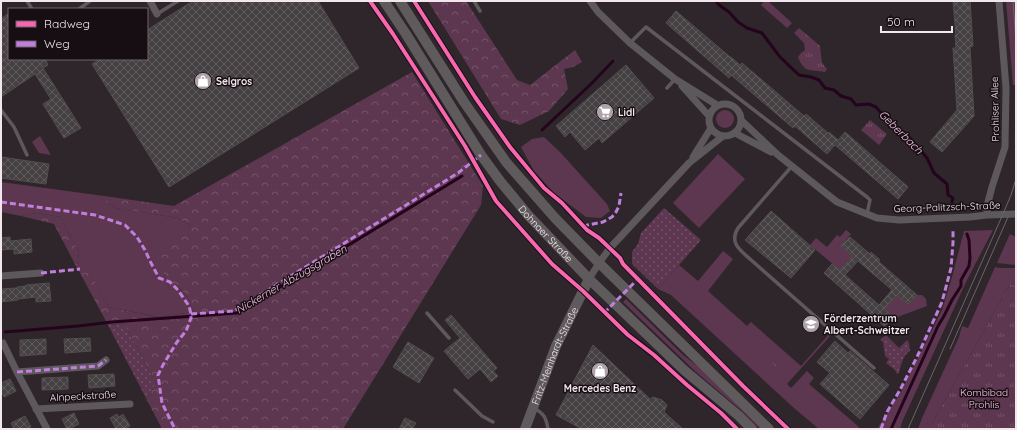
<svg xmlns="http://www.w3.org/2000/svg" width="1017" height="430" font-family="Quicksand,sans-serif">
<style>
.grass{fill:#5d364f}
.forest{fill:url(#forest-crowns)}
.park{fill:url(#park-tufts)}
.garden{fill:url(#garden-dots)}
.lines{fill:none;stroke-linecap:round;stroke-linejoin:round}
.stream{stroke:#24041c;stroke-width:3}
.building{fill:url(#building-cross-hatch);stroke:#524e4d;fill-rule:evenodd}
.lane{stroke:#5d585c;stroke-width:3.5}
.street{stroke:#5d585c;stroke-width:7}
.secondary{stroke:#5f5b5d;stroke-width:10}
.tram{stroke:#696468;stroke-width:1}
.quiet{stroke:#c07fdc;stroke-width:3;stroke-dasharray:6 3;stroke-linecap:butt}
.cycleway-casing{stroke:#160e13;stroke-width:6}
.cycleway{stroke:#f766af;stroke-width:4}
.labels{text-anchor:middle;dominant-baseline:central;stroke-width:3;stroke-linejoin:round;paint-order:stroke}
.poi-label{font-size:10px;font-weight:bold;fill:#f3e7ee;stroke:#160e13;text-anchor:start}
.street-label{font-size:10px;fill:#f3e7ee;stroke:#160e13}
.park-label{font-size:10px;fill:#fac5e6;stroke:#160e13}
.water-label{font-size:11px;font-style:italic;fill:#fac5e6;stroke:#160e13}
</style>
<defs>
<pattern id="forest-crowns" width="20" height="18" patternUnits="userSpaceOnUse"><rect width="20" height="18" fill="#5d364f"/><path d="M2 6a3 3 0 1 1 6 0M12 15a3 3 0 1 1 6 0" fill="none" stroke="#755369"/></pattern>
<pattern id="park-tufts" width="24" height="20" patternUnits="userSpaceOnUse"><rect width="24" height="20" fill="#5d364f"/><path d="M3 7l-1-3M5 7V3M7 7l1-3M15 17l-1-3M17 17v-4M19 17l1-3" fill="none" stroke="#755369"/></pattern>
<pattern id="garden-dots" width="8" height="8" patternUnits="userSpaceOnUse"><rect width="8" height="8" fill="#5d364f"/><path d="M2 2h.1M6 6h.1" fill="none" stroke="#755369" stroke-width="1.8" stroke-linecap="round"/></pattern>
<pattern id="building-cross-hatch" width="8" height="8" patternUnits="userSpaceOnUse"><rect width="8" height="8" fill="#454142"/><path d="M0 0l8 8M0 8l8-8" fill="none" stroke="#605c5e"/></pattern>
</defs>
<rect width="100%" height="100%" fill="#2f262c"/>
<!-- grass -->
<path class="grass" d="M764,1H768L792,23L787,28L761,5Z
M1006,1H1016V85H1013Z
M716 119a9 9 0 1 1 18 0a9 9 0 1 1-18 0Z
M40,136L51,155L39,153L32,142Z
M544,137L560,152L607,204L610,211L601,218L586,217L554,193L534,171L521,147L532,139Z
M718,154L745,179L699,228L673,203Z
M1,182L97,195L115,208L178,218L190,225L164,274L170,290L178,288C187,296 191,301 193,312L158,317L108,307L90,273H80L77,268L79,252L60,217L37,213L21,216L1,212Z
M846,230L851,234L841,246L853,256L840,270L810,245L816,238L827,247L837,235L840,237Z
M993,230L967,280L902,422L900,429H877L900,394L942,310L952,277L964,231Z
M1010,234L1016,237V265L997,263Z
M723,251L733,259L708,291L747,326L751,322L801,366L830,333L831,335L787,384L791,388L807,371L814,378L809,384L859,427L858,429L848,428L847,429H819L795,409L671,295L658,289L679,265L698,281Z
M995,267L1000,268H1016V285L1010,284L931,425L927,423L924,429H918L922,418L959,337L962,326L968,328Z
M897,295L908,304L917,295H922L926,299L927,306L892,319L885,327L884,326V309Z
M626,299L683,355L704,371L764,429H760L742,411L696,372L623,302Z"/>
<!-- forest -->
<path class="forest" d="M428,1H466L517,80L530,85L575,50L582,62L573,67L564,69L568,89L549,111L520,125L501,119Z
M412,72L483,186L481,205L343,429H162L147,400L156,383L124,323L108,325L80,273L90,272L108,307L157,317L193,312C191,301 187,296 179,288L170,290L157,255L190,225L178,218L115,208L97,195L174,206Z
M37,213L60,217L79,252L77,268L54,224L21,216Z"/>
<!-- park -->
<path class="park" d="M799,28L820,46L822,63L827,69L825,72C810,69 805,74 798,57L801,53L805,50L804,43L794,33Z
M870,120L887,134L879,145L861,130Z
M1010,284L1016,285V429H924L927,423L931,425Z
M772,355L782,356L786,361L784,368L780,370L771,363L769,359Z"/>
<!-- garden -->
<path class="garden" d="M664,208L701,240L658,289L632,264V252L638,244L641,233Z
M124,323L156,383L147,400L108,325Z
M886,335L899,348L907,340L909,343L910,351C903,355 901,365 899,373L897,374L895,370L886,363L889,359L885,356L883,342L880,340Z"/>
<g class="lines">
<!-- stream -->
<path class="stream" d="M716,1L719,5L729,12L738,22L747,28L762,33L780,57L799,75L811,77L819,80L825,88L834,90L841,96L851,99L856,105L869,104L876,107L887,120L894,125L909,137L927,158L934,173L947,184L948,195L953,198L952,202
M542,130L591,84L613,61
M5,332L78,326L112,322L237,313L462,176
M891,429L938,326L944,316L952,300L961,286V280L969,266L970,258L969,240L967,234"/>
</g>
<!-- building -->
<path class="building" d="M193,1H318L359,68L169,187L92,64L100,59H147V30Z
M953,1H970L973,46L970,47L974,116L942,152L930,142L957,110L953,48H956L955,35H956Z
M676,11L730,57H731L740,65L742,63L804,116L806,114L828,133L829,132L838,140L845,132L908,187L898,199L835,145L827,154L795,126L793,128L731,75L729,78L666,23Z
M9,13V59H45L48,65L43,68L81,128L64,138L43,104L51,99L35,74L1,97V19Z
M626,65L654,98L602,143L599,138L585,150L570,132L565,137L556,126Z
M1,157L49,164L46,184L1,178Z
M771,211L815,250L791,278L745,240Z
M10,237V241L31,239L32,252L14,254V249L1,250V238Z
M850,237L870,254L871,252L880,260L878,261L917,295L908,304L897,295L884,309L892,316L884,326L824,273L832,264L840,270L853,256L841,246ZM858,261L892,290L879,305L845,275Z
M49,283L51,301L36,302V297L18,299V300L1,302V289L17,288V287L26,286V285Z
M451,315L497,368L493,371L498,376L491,382L480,369L468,379L444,351L460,338L445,320Z
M90,338L91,351L65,353L64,339Z
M46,339V354L20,356V340Z
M835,341L848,353L850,351L889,385L860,419L820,384L830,373L817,362Z
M408,342L434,358L419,383L393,367Z
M593,345L650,399L653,397L662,400L667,405L664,412L683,429H582L556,415Z
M114,374L115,386L89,388L88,375Z
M68,377V389L42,390V378Z
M10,379L16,391L4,397L1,391V383Z
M74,413L79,424L69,429H67L62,419Z
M117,414L119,417L123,414L130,426L123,429H116L110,418Z
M25,416L31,427L26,429H14L11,423Z
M405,418L416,423L412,429H399Z"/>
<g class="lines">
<!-- lane -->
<path class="lane" d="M27,1L32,9
M474,1L480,11
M79,9L90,1
M157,14L178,1
M630,43L646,27L867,197L870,200L867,214
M667,88L675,79
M1,110L14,127L27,155
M792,166L738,228C729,243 740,250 750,259L874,368
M427,313L449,338
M455,390L482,416L493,422
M534,408C544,414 546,417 548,429"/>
<!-- street -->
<path class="street" d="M150,1L157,14
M590,1L598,12L630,43L675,79L717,105
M682,86L709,116
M709 120a16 16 0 1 1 32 0a16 16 0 1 1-32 0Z
M742,121L778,155L837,202L877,218L899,220L970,217L987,215L1016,214
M735,133L771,152
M693,157L711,128
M987,215V206L992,187L1005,147L1006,88L999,1
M1,276L41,273
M589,279L599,263L610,248L689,163L723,136
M3,343L17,372L47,429
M17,372L98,366L106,360
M36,409L130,404"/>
<!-- secondary -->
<g class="secondary">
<path id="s1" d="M384,1L406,34L481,155L500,181L528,215L589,279L684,370L739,416L752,429"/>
<path d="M400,1L464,102L506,162L555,218L599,263L769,429"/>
<path id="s2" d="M525,429L556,346L589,279"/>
</g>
<!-- tram -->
<path class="tram" d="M1013,1L1016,42
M950,349L1008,217
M908,429L1003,214L1011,195L1016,179"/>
<!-- quiet -->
<path class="quiet" d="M1,202L95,215L125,225L137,237L145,250L150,261L159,278L170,282L178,290L189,306L191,314V318L186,331L177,342L163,365L158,375L162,403L175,429
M583,226L603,222L612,217L616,212L619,206L621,193
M41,273L80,269
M604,313L638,279
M191,314L234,311L239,308L458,173L481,155
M17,372L98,366L106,360
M881,429L887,412L900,390L917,357L942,302L951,268L953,243V230"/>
<defs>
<path id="cycleway" d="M370,1L393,34L465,146L496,201L552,264L583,291L628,335L654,355L687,385L721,413L737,429
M414,1L475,97L510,147L544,188L562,203L587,230L599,238L620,258L623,264L743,386L788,429"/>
</defs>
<!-- cycleway casing -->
<use href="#cycleway" class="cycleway-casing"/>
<!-- cycleway -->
<use href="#cycleway" class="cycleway"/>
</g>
<!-- icons -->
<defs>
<symbol id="shop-disc" viewBox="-11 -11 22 22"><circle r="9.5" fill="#aea3aa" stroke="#160e13"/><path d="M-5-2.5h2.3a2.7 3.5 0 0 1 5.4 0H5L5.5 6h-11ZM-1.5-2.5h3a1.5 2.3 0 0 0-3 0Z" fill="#fff"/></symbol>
<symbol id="supermarket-disc" viewBox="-11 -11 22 22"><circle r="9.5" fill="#aea3aa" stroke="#160e13"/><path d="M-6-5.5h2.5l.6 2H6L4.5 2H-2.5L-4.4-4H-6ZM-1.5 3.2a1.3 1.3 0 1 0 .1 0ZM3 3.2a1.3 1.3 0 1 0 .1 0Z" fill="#fff"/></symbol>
<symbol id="school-disc" viewBox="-11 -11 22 22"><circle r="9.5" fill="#aea3aa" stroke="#160e13"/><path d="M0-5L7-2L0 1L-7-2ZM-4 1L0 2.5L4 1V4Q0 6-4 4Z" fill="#fff"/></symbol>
</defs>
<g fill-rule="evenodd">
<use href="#shop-disc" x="193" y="71" width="20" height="20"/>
<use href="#supermarket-disc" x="595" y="102" width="20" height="20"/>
<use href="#school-disc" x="801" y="314" width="20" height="20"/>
<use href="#shop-disc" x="590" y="361" width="20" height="20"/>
</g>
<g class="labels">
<!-- poi labels -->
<g class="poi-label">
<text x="216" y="81">Selgros</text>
<text x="618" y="112">Lidl</text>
<text x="824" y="318">Förderzentrum<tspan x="824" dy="12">Albert-Schweitzer</tspan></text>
<text x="600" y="388" text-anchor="middle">Mercedes Benz</text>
</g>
<!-- street labels -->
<g class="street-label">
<text transform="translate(995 109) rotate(-91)">Prohliser Allee</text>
<text transform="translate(947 207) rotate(-2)">Georg-Palitzsch-Straße</text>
<text stroke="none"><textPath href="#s1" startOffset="284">Dohnaer Straße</textPath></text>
<text stroke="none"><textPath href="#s2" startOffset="79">Fritz-Meinhardt-Straße</textPath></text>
<text transform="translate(83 396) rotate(-3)">Alnpeckstraße</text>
</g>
<!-- park labels -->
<g class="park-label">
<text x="984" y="392">Kombibad<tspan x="984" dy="12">Prohlis</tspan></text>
</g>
<!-- water labels -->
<g class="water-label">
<text transform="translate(901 132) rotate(45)">Geberbach</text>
<text transform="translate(291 279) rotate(-30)">Nickerner Abzugsgraben</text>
</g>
</g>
<!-- border -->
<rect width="1017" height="430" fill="none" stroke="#f3e7ee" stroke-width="4"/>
<!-- legend -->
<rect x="8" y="8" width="140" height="52" fill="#160e13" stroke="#6e656b"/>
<rect x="16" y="21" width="20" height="6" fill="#f766af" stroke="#6e656b"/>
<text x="44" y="28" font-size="12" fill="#f3e7ee">Radweg</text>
<rect x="16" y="41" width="20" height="6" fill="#c07fdc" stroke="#6e656b"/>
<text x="44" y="48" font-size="12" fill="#f3e7ee">Weg</text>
<!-- scale -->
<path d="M881 26v6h71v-6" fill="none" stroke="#f3e7ee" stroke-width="2"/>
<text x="887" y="26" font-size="12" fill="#f3e7ee" stroke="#160e13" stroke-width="3" paint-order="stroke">50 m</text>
</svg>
